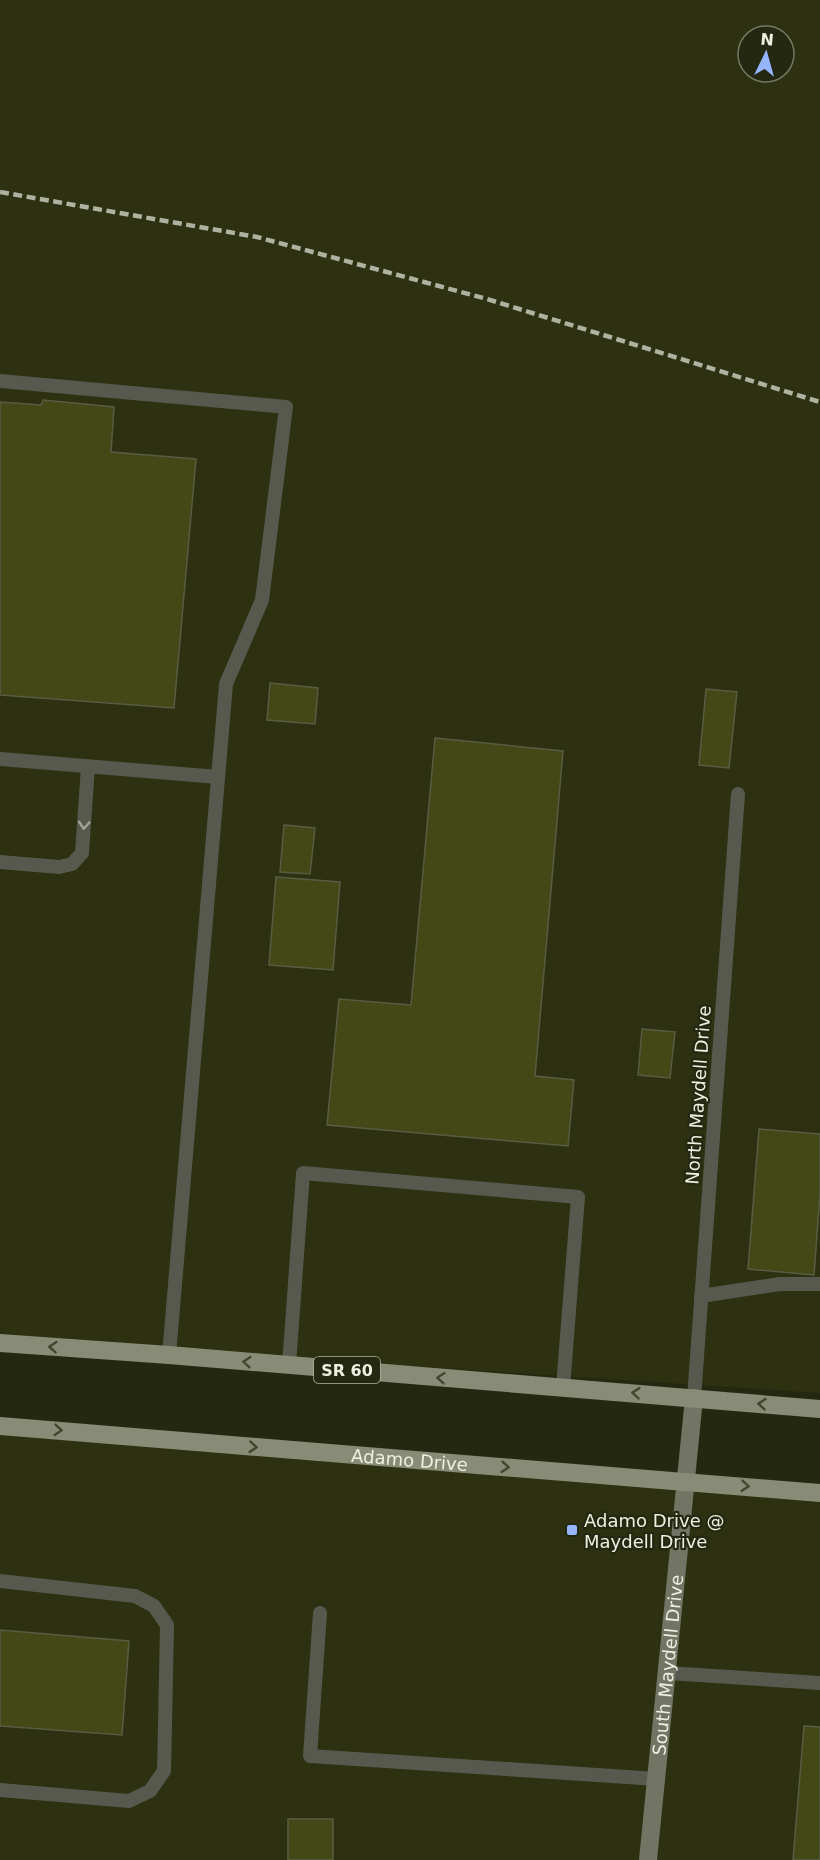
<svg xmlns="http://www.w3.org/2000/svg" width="820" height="1860" font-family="'DejaVu Sans',sans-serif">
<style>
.built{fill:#2d3011;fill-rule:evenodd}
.building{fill:#434816;stroke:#585c43;stroke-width:1.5}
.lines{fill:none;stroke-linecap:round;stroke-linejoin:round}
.lane{stroke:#57594e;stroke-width:14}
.secondary{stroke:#737564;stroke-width:18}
.primary{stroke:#888b75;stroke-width:18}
.rail{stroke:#b0b2a1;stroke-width:4.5;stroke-dasharray:9 4.5;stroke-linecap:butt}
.oneway{stroke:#a2a497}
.oneway2{stroke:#43462f}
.poi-dot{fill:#95b6fd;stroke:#252811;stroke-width:2}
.labels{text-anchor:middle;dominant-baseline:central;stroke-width:4.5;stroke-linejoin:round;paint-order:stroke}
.shield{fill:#252811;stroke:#b1b3a2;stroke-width:1.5}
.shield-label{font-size:16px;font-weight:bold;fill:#edefe0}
.street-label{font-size:18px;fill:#edefe0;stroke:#252811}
.poi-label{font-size:18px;fill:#edefe0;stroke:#252811;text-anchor:start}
</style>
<rect width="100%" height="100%" fill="#252811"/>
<!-- built -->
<path class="built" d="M0,0H820V1393L177,1351L0,1335ZM748,36H784V72H748Z
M0,1429L684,1480L644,1860H0Z
M695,1475L820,1485V1860H650Z"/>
<!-- building -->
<path class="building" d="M43,400L114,407L111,452L196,459L174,708L0,695V402L41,405Z
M270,683L318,688L315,724L267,720Z
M706,689L737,692L729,768L699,765Z
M435,738L563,751L535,1076L574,1080L568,1146L327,1125L339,999L411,1005Z
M284,825L315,828L310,874L280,872Z
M276,877L340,882L333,970L269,965Z
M642,1029L675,1032L670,1078L638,1075Z
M759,1129L820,1134V1194L814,1275L748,1269Z
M0,1630L129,1641L122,1735L0,1726Z
M804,1726L820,1727V1860H793Z
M288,1819H333V1860H288Z"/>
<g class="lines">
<!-- lane -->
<path class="lane" d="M0,381L286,407L262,600L226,684L169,1355
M0,759L218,777
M0,862L59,867L72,864L82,853L88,766
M701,1296L780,1284H820
M289,1365L303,1173L578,1197L563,1387
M694,1398L738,794
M0,1581L135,1596L154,1606L167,1625L164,1771L150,1791L129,1801L0,1790
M320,1613L310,1756L657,1779
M668,1673L820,1683"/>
<!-- secondary -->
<path class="secondary" id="s1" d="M648,1860L694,1398"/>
<!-- primary -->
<g class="primary">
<path d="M0,1343L169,1355L820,1409"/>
<path id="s2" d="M0,1426L820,1493"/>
</g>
<!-- rail -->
<path class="rail" d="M0,192L257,237L487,299L820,402"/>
</g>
<!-- one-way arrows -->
<defs><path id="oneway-chevron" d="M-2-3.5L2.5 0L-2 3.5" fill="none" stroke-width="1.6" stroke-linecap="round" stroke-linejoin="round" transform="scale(1.5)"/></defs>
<use class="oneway" href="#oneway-chevron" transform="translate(84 825) rotate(94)"/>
<g class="oneway2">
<use href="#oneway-chevron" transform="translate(53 1347) rotate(-176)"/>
<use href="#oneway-chevron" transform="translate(247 1362) rotate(-175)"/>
<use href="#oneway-chevron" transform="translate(441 1378) rotate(-175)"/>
<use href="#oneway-chevron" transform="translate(636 1393) rotate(-175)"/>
<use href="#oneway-chevron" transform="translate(762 1404) rotate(-175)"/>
<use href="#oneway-chevron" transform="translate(58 1430) rotate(5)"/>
<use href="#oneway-chevron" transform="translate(253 1447) rotate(5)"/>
<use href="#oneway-chevron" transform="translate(505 1467) rotate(5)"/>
<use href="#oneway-chevron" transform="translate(745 1486) rotate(5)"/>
</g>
<!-- markers -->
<rect class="poi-dot" x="566" y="1524" width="12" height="12" rx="3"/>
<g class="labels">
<!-- shield labels -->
<rect class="shield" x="314" y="1357" width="66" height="26" rx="4.5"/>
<g class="shield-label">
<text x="347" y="1370">SR 60</text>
</g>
<!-- street labels -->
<g class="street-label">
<text transform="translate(698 1095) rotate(-86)">North Maydell Drive</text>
<text stroke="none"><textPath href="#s2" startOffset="411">Adamo Drive</textPath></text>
<text stroke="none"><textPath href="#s1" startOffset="196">South Maydell Drive</textPath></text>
</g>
<!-- poi labels -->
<g class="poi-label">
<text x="584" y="1520">Adamo Drive @<tspan x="584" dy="21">Maydell Drive</tspan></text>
</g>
</g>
<!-- north arrow -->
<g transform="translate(766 54) rotate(5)"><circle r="28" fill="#252811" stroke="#757864" stroke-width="1.5"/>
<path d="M0-4.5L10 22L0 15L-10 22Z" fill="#95b6fd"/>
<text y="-9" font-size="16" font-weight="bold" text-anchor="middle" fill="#edefe0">N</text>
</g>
</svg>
